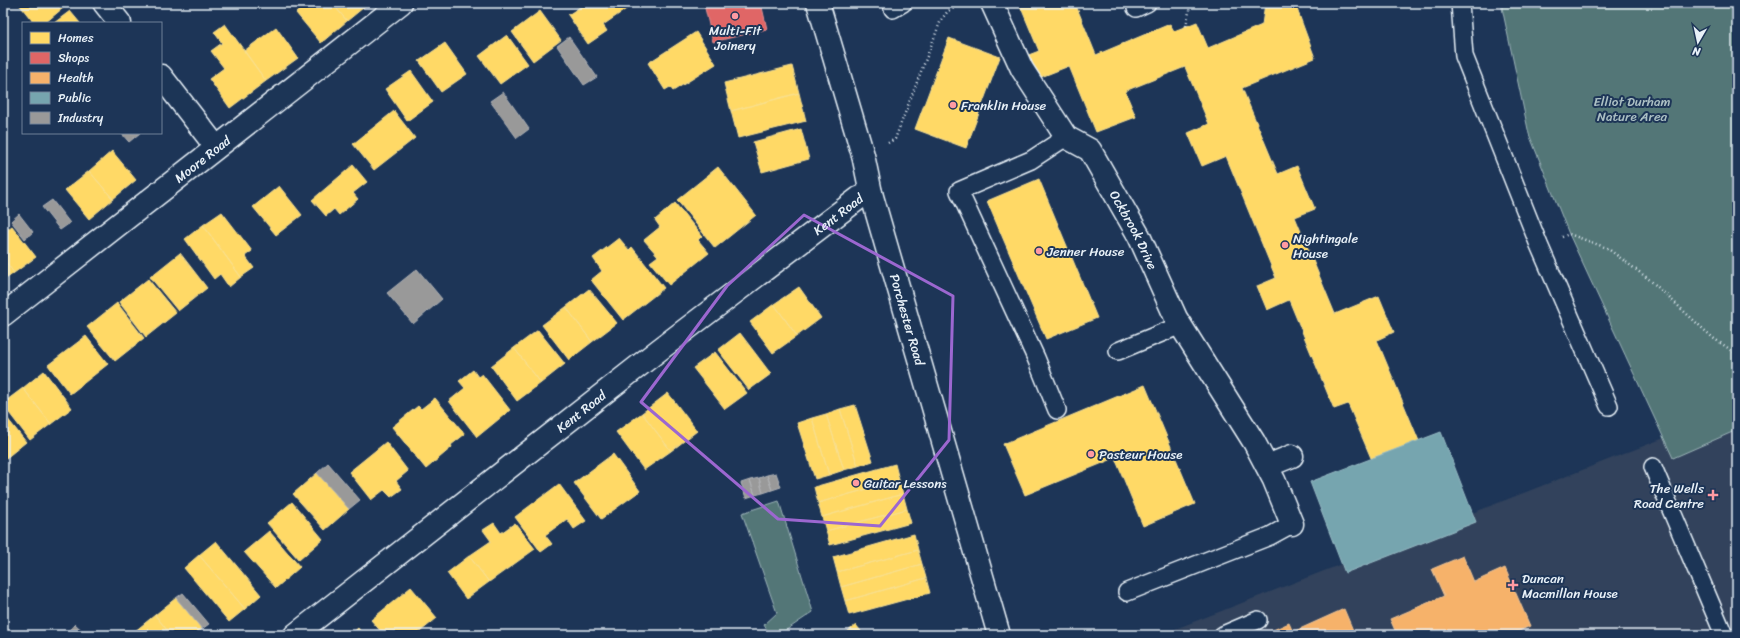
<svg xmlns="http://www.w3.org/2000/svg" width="1740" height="638" font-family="Sriracha,sans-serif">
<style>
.built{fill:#31425c}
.green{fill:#527677;stroke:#9db4b8}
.homes{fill:#ffd966;stroke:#f8e092}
.shops{fill:#e06666;stroke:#e29092}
.health{fill:#f6b26b;stroke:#f2c595}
.public{fill:#76a5af;stroke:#98bcc5}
.industry{fill:#999;stroke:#b1b3b6}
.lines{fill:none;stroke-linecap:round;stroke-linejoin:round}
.lane-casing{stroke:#e8f1f8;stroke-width:20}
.street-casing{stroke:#e8f1f8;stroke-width:25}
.secondary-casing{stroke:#e8f1f8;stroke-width:25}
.path{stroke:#e8f1f8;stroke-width:2.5;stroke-dasharray:1 3;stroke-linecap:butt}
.lane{stroke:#1d3557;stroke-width:17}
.street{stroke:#1d3557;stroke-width:22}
.secondary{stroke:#1d3557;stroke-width:22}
.marked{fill:none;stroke:#9c67d0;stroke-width:3;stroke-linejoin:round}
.poi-dot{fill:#ff9aa2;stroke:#1d3557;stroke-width:1.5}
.labels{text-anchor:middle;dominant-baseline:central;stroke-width:4;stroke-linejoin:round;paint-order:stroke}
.poi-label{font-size:13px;fill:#e8f1f8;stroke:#1d3557;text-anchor:start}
.park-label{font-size:13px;fill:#acc0c4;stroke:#1d3557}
.street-label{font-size:13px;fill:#e8f1f8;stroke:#1d3557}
</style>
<rect width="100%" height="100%" fill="#1d3557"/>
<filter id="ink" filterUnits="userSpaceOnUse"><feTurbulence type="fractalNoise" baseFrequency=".025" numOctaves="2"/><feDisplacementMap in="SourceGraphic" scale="8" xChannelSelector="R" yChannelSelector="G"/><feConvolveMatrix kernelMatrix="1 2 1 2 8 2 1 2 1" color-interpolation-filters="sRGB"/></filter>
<g filter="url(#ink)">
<!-- built -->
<path class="built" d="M1737,430V635H1160L1664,438L1673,457Z"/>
<!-- green -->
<path class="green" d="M1501,3H1737V430L1673,458L1569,234L1529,134Z
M779,501L813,612L779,635H770L764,625L777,613L742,513Z"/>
<!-- homes -->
<path class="homes" d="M18,3H69L45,23H34Z
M308,3H332L347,21L321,43L296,13Z
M332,3H369L347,21Z
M586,3H631L632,5L603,25L607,31L588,44L568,15Z
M1019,3H1075L1096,55L1170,24L1174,31L1197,22L1208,48L1262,25L1265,3H1298L1297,9L1315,58L1242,88L1278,174L1297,166L1315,209L1295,217L1335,314L1379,296L1394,332L1377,340L1419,441L1371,458L1348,404L1334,409L1289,300L1267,310L1257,286L1276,278L1226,156L1202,166L1188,133L1209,124L1185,67L1125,91L1136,117L1096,132L1069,66L1036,79L1026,56L1039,51Z
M70,11L80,23H54Z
M540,11L561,40L533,61L512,32Z
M225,24L266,81L230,108L209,79L224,68L211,51L222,43L214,32Z
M276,27L298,58L266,81L244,51Z
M696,32L716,64L673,91L670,87L665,90L648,63Z
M507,35L528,64L500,84L479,56Z
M949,38L1000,57L966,148L915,129Z
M445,43L467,74L441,92L419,61Z
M792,66L799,93L731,111L724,83Z
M411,71L433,102L407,121L385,89Z
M799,93L806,121L738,138L731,111Z
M394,111L415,138L374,170L353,144Z
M801,129L809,159L762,172L753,142Z
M112,151L136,180L113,199L89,171Z
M353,165L367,182L353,193L358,199L339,215L334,209L326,216L312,200Z
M718,167L756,215L715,248L677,200Z
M89,171L113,199L89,219L65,190Z
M1039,179L1097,318L1046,339L987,201Z
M279,186L302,215L276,235L253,207Z
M675,203L702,236L698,240L709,253L669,285L650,262L658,256L644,240L660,227L655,220Z
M222,212L252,251L245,256L254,268L241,277L203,225Z
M203,225L241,277L229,287L220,274L214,279L185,239Z
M12,226L36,257L14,273L3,258V230L4,232Z
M619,238L629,250L632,247L664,288L623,320L591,280L602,271L593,258Z
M180,253L207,288L178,311L150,277Z
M3,258L14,273L3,281Z
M148,279L176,313L146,337L119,302Z
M799,287L821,318L797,336L774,304Z
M589,289L617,323L592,342L566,307Z
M117,303L144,338L115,361L87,327Z
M774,304L797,336L773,353L750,322Z
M566,307L592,342L569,360L542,325Z
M538,330L565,364L541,383L514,348Z
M740,333L771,374L749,390L718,350Z
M86,336L108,364L70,394L48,365Z
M514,348L541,383L517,401L491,366Z
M715,352L747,393L725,409L693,368Z
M473,370L478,377L482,374L510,410L477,437L449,401L465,388L459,381Z
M44,371L72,408L51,424L23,388Z
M1145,385L1195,504L1143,526L1115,458L1025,495L1003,444Z
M23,388L51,424L30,440L3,405V403Z
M668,393L697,431L671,451L642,413Z
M435,398L465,434L451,445L452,447L426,469L392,427L418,406L421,409Z
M855,405L873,461L858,466L840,409Z
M840,409L858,466L844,470L826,414Z
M3,413L26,442L5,459L3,457Z
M642,413L671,451L644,470L616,432Z
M826,414L844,470L829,475L812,418Z
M812,418L829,475L815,479L797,423Z
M386,442L408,471L396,481L402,489L391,497L384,490L371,500L349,472Z
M613,454L640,491L601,519L574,483Z
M895,464L899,480L818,503L814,487Z
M317,473L349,509L325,530L293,494Z
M899,480L903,494L822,517L818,503Z
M559,484L586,521L574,529L567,519L545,535L552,544L541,552L515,517Z
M903,494L907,509L826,531L822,517Z
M292,502L323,539L299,560L267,523Z
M907,509L911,523L830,545L826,531Z
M494,523L501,533L515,523L535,549L489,582L469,556L491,541L483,530Z
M269,531L300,567L276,588L244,552Z
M914,534L918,550L837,572L833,557Z
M216,541L261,595L245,609L199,555Z
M918,550L922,564L841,587L837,572Z
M199,555L245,609L229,622L184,568Z
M469,556L489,582L466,599L447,573Z
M922,564L926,578L845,601L841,587Z
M926,578L930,593L849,615L845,601Z
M411,587L437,618L416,635H384L371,620Z
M176,598L202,629L194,635H171L155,615Z
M155,615L171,635H136L134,632Z
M856,625L864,635H843Z
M358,628L363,635H350Z"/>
<!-- shops -->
<path class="shops" d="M708,3H761L767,29L713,42L704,4Z"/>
<!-- health -->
<path class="health" d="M1463,556L1474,582L1505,568L1530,626L1510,635H1397L1390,619L1444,596L1432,569Z
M1344,609L1355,635H1262L1289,623L1293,632Z"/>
<!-- public -->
<path class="public" d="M1441,432L1476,522L1345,573L1310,482Z"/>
<!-- industry -->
<path class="industry" d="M569,37L597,77L584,85L557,46Z
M503,92L529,129L517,138L490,101Z
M121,133H140L129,142Z
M52,200L70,223L60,230L42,207Z
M19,214L33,232L25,239L11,221Z
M417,269L442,299L413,324L387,293Z
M328,463L360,500L349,509L317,473Z
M776,473L781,487L772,490L767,475Z
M767,475L772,490L763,493L759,478Z
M759,478L763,493L755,495L750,480Z
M750,480L755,495L746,498L741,483Z
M183,593L209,624L202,629L176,598Z
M75,624L87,635H64Z"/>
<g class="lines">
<defs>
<path id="lane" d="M1460,3L1464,56L1539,245L1609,406
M1136,8L1147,3
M893,9L903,3
M1118,351L1181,325
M1057,410L1036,358L959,191L1031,160L1066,137
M1653,467L1724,635
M1127,592L1270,536L1292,524
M1223,635L1258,620"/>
<g id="street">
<path d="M104,3L120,23"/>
<path id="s1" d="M992,3L1022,69L1066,137L1090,150L1139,236L1176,318L1254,442L1274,480L1292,524"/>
<path d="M161,76L216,147"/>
<path id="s2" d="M3,315L401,3"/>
<path d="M1267,466L1292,456"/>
<path id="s3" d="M295,635L659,350L859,198L871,193"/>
</g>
<g id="secondary">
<path id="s4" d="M818,3L863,155L871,193L999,635"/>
</g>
</defs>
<!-- lane casing -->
<use href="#lane" class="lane-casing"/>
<!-- street casing -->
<use href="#street" class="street-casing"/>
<!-- secondary casing -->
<use href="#secondary" class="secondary-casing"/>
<!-- path -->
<path class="path" d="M1186,26L1191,3
M888,143L895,139L941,20L948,11L964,3
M1562,237L1569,234L1607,248L1650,280L1713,338L1737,354"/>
<!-- lane -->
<use href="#lane" class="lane"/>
<!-- street -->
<use href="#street" class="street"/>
<!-- secondary -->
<use href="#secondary" class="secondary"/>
</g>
</g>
<!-- marked area -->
<path class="marked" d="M804,215L953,296L949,440L880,526L778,519L641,402L727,286Z"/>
<!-- markers -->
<g class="poi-dot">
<circle cx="735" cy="16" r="4"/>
<circle cx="953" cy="105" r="4"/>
<circle cx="1285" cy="245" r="4"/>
<circle cx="1039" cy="251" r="4"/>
<circle cx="1091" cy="454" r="4"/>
<circle cx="856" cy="483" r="4"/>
<path d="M1711 489h4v4h4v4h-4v4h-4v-4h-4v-4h4z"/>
<path d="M1511 579h4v4h4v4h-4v4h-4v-4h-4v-4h4z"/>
</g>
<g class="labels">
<!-- poi labels -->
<g class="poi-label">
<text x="735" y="30" text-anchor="middle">Multi-Fit<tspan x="735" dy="15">Joinery</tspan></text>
<text x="961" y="105">Franklin House</text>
<text x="1293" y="238">Nightingale<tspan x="1293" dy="15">House</tspan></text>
<text x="1047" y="251">Jenner House</text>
<text x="1099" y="454">Pasteur House</text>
<text x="864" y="483">Guitar Lessons</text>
<text x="1704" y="488" text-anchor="end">The Wells<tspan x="1704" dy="15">Road Centre</tspan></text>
<text x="1522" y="578">Duncan<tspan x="1522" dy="15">Macmillan House</tspan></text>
</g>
<!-- park labels -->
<g class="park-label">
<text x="1632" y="101">Elliot Durham<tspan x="1632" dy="15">Nature Area</tspan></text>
</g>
<!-- street labels -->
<g class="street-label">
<text stroke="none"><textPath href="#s2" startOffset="253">Moore Road</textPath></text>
<text stroke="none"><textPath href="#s3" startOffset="687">Kent Road</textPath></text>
<text stroke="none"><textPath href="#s1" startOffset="272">Ockbrook Drive</textPath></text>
<text stroke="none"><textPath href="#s4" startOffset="329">Porchester Road</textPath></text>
<text stroke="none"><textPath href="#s3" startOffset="363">Kent Road</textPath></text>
</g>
</g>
<!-- margin -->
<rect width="1740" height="638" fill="none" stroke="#1d3557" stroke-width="16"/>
<rect x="8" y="8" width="1724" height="622" fill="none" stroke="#e8f1f8" stroke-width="1.5" filter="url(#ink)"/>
<!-- legend -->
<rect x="22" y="22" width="140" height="112" fill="#1d3557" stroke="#6e8097"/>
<rect x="30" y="32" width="20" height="12" fill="#ffd966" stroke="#6e8097"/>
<text x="58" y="42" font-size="12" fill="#e8f1f8">Homes</text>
<rect x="30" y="52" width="20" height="12" fill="#e06666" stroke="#6e8097"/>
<text x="58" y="62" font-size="12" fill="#e8f1f8">Shops</text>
<rect x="30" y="72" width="20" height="12" fill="#f6b26b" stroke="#6e8097"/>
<text x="58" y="82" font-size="12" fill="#e8f1f8">Health</text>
<rect x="30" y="92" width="20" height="12" fill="#76a5af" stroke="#6e8097"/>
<text x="58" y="102" font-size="12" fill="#e8f1f8">Public</text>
<rect x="30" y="112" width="20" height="12" fill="#999999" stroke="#6e8097"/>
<text x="58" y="122" font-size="12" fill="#e8f1f8">Industry</text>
<!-- north arrow -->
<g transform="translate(1698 42) rotate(189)" stroke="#1d3557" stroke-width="3" paint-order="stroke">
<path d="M0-3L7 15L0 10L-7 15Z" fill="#e8f1f8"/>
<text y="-6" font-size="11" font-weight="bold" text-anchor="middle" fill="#e8f1f8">N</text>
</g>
</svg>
